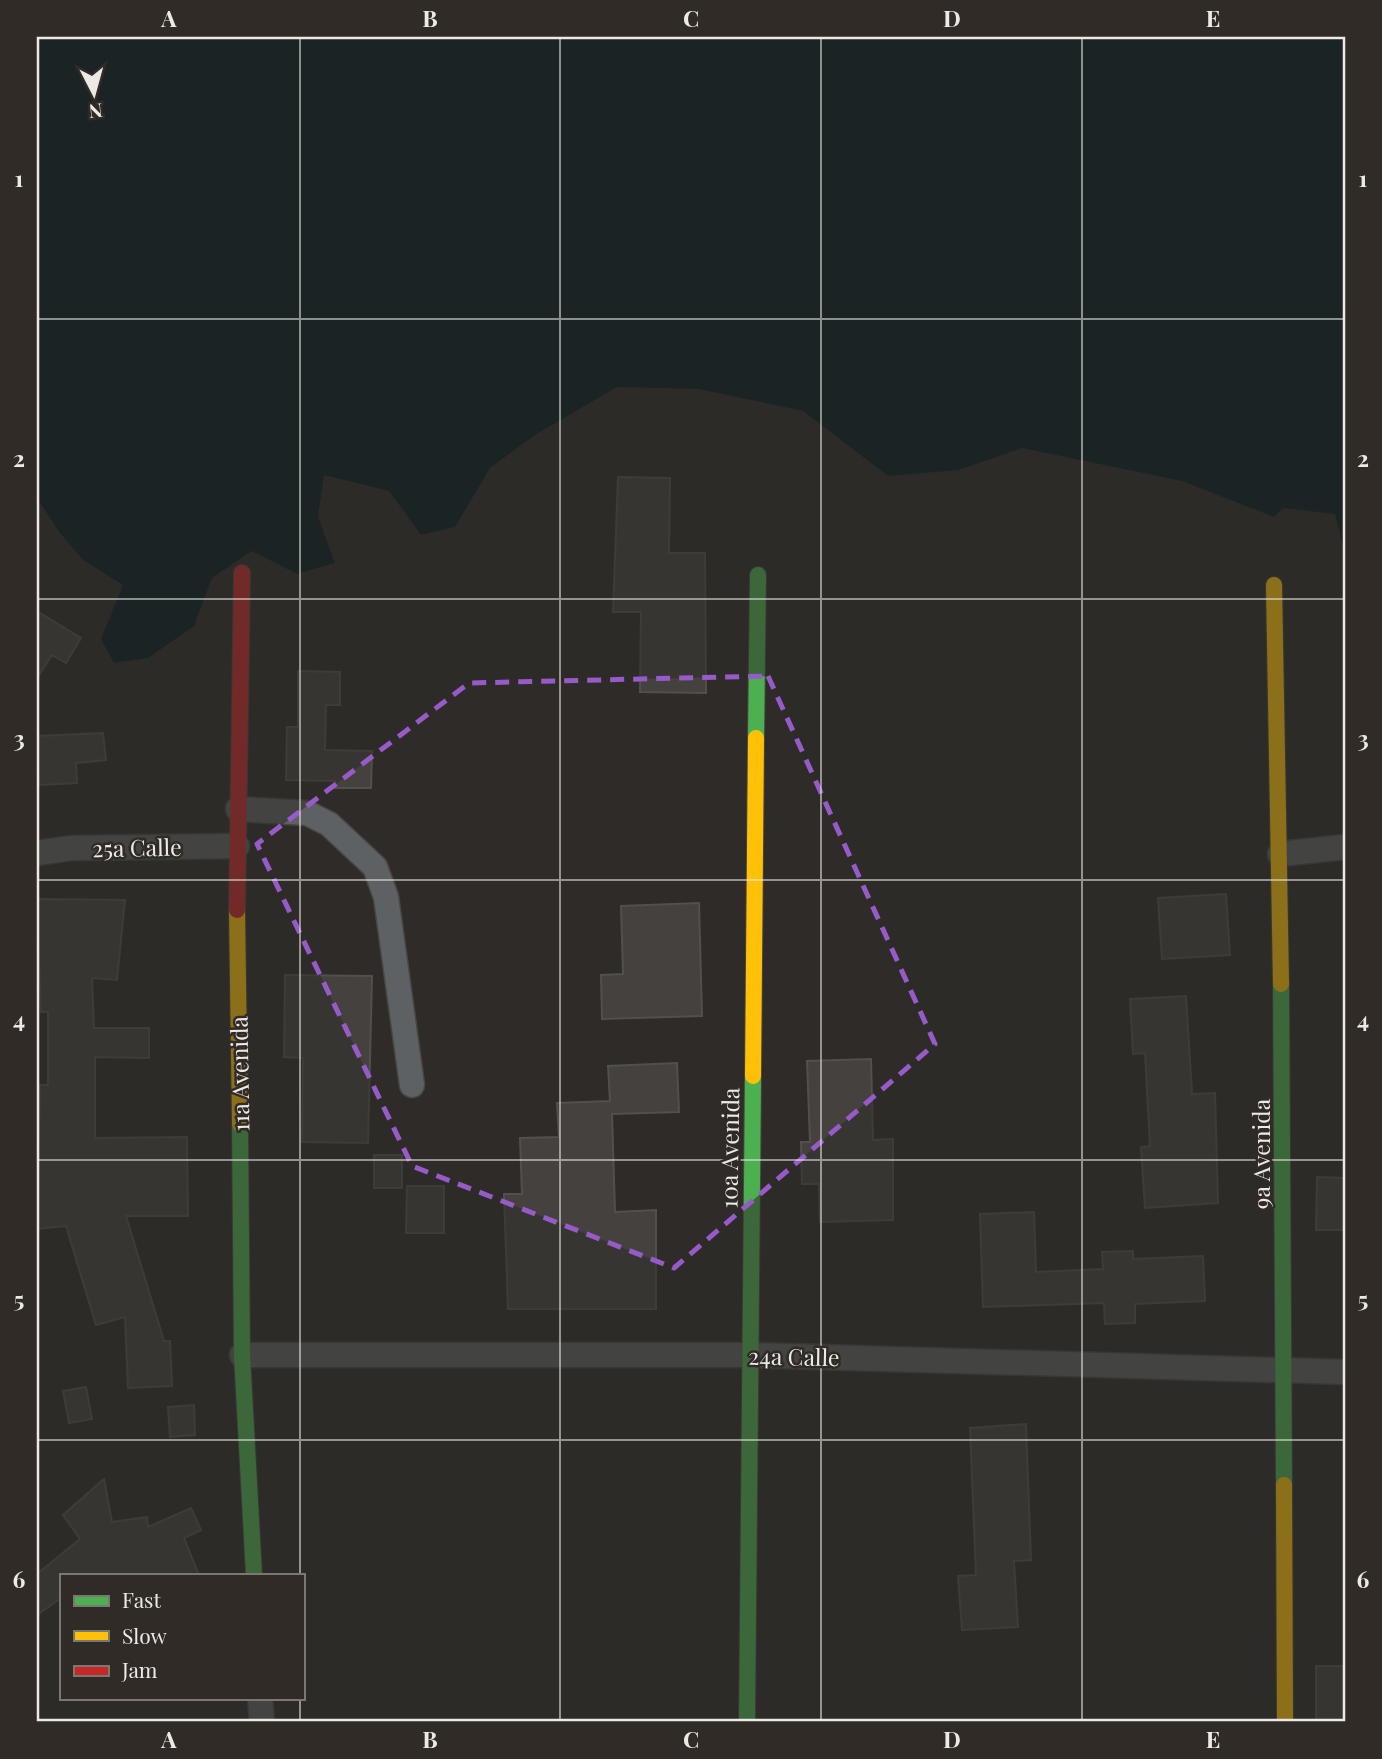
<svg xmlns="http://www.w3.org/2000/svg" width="1382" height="1759" font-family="'Playfair Display',serif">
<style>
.water{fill:#061c22}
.building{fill:#44413f;stroke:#52504e;stroke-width:2}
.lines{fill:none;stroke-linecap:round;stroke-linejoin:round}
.street-casing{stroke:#484643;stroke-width:27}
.fast-casing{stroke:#484643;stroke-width:18}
.slow-casing{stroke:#484643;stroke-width:18}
.jam-casing{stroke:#484643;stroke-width:18}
.street{stroke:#5d6163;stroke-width:24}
.fast{stroke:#4caf50;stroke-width:16}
.slow{stroke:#ffc107;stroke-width:16}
.jam{stroke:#c62828;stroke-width:16}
.marked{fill:none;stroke:#975bc9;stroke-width:5;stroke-dasharray:14 9;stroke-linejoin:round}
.grid{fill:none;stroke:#ece9e6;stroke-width:2;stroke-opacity:0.55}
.labels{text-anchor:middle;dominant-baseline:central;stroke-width:5;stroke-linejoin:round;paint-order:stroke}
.street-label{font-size:23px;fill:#ece9e6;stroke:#302b26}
.neatline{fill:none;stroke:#ece9e6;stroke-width:2.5}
.grid-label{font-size:23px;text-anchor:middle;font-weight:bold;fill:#ece9e6}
</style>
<rect width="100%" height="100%" fill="#2e2b28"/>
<!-- water -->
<path class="water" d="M37,37H1345V555L1335,514L1283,508L1274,517L1182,481L1022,448L959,470L888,476L803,411L699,389L617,387L535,435L490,468L455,527L421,535L389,491L324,475L318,517L335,563L297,574L252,551L212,578L194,626L148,658L114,663L101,639L123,585L83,560L60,533L37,498Z"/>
<!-- building -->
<path class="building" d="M618,477L670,478L669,553H705L706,693L640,692L641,612H613Z
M37,611L81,638L66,663L52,655L37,678Z
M298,671L340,672V705H326L325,750L372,751L371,788H335V781L286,780L287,727H298Z
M103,733L106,760L76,763L77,783L39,785L37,736Z
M1226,894L1230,955L1162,959L1158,898Z
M37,899L125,900L117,980L92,978L94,1028H149V1058L95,1057V1138L187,1137L188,1216H126L164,1341H170L172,1386L128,1388L125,1317L96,1325L66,1226L37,1229L40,1085H48V1012H41Z
M699,903L702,1016L602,1019L601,975L623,974L621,906Z
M285,975L372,976L368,1143L302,1142L303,1058L284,1057Z
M1186,996L1192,1094L1215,1093L1218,1203L1145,1208L1141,1147L1150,1146L1145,1053L1133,1054L1130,999Z
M871,1059L873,1140L893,1139V1220L820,1222L819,1184H802L801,1142H810L807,1061Z
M677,1063L679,1112L612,1114L615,1212L656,1210V1309H508L504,1194H522L520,1138L559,1137L557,1103L610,1101L608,1066Z
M374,1155H402V1188H374Z
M1317,1177L1345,1178V1230H1316Z
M407,1186H444V1233H406Z
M1034,1212L1036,1272L1103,1269L1102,1252L1133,1251V1259L1203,1256L1205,1301L1135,1304V1323L1105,1324L1104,1303L983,1307L980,1214Z
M86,1387L92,1419L69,1423L63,1391Z
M194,1405L195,1435L170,1437L168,1407Z
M1026,1424L1031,1560L1014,1561L1018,1627L962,1630L958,1576L976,1575L970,1428Z
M104,1479L112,1522L147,1517L148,1527L191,1508L201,1530L184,1538L199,1575H61V1598L37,1615V1574L80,1539L63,1515Z
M1316,1666H1345V1722H1316Z"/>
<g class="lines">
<defs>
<path id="street" d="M238,809L307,813L329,824L375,867L386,897L412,1085
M37,853L72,848L237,846
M1280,854L1345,847
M242,1355H749L1345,1372
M260,1698L262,1722"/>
<path id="fast" d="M756,738L758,575
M1281,984L1284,1485
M240,1124L242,1355L254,1575
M747,1722L753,1076"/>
<path id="slow" d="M1274,585L1281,984
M237,910L240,1124
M753,1076L756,738
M1284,1485L1285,1722"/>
<path id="jam" d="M237,910L242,573"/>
</defs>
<!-- street casing -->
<use href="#street" class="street-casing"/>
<!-- fast casing -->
<use href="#fast" class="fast-casing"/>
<!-- slow casing -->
<use href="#slow" class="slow-casing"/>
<!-- jam casing -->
<use href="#jam" class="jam-casing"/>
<!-- street -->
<use href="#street" class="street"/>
<!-- fast -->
<use href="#fast" class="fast"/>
<!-- slow -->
<use href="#slow" class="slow"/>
<!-- jam -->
<use href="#jam" class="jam"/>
</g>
<!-- marked area -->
<path d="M0 0H1382V1759H0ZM768,676L935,1044L674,1268L412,1166L257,844L469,683Z" fill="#2e2b28" fill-opacity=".55" fill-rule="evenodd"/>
<path class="marked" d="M768,676L935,1044L674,1268L412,1166L257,844L469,683Z"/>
<!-- grid -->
<path class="grid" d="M300,37V1575M560,37V1722M821,37V1722M1082,37V1722M37,319H1345M37,599H1345M37,880H1345M37,1160H1345M37,1440H1345M300,1698V1722"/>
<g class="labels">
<!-- street labels -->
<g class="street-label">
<text transform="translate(137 847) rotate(-1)">25a Calle</text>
<text transform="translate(239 1074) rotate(-91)">11a Avenida</text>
<text transform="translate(729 1148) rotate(-89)">10a Avenida</text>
<text transform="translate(1260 1154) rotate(-90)">9a Avenida</text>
<text transform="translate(794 1356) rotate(1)">24a Calle</text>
</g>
</g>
<!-- border -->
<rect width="1382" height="1759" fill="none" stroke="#302b26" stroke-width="77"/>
<!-- legend -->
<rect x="60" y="1574" width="245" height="126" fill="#302b26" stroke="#7b7773" stroke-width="2"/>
<rect x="74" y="1596" width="35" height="10" fill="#4caf50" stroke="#7b7773" stroke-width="2"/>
<text x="122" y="1608" font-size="21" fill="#ece9e6">Fast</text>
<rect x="74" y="1631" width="35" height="10" fill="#ffc107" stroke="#7b7773" stroke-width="2"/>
<text x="122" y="1644" font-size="21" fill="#ece9e6">Slow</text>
<rect x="74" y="1666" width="35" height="10" fill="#c62828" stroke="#7b7773" stroke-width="2"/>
<text x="122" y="1678" font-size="21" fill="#ece9e6">Jam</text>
<!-- north arrow -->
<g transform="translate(94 94) rotate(174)" stroke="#302b26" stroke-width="5" paint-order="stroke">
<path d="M0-5L12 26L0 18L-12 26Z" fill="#ece9e6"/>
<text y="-10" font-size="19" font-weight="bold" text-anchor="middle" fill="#ece9e6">N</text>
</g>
<rect x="38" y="38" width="1306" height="1682" class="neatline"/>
<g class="grid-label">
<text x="169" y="27">A</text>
<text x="430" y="27">B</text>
<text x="691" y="27">C</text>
<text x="952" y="27">D</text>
<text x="1213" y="27">E</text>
<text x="19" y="187">1</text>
<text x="1363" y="187">1</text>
<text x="19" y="467">2</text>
<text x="1363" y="467">2</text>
<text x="19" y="747">3</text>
<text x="1363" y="747">3</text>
<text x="19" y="1028">4</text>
<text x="1363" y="1028">4</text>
<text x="19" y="1308">5</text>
<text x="1363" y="1308">5</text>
<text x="19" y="1588">6</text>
<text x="1363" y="1588">6</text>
<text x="169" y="1748">A</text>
<text x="430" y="1748">B</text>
<text x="691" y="1748">C</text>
<text x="952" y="1748">D</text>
<text x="1213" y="1748">E</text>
</g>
</svg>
